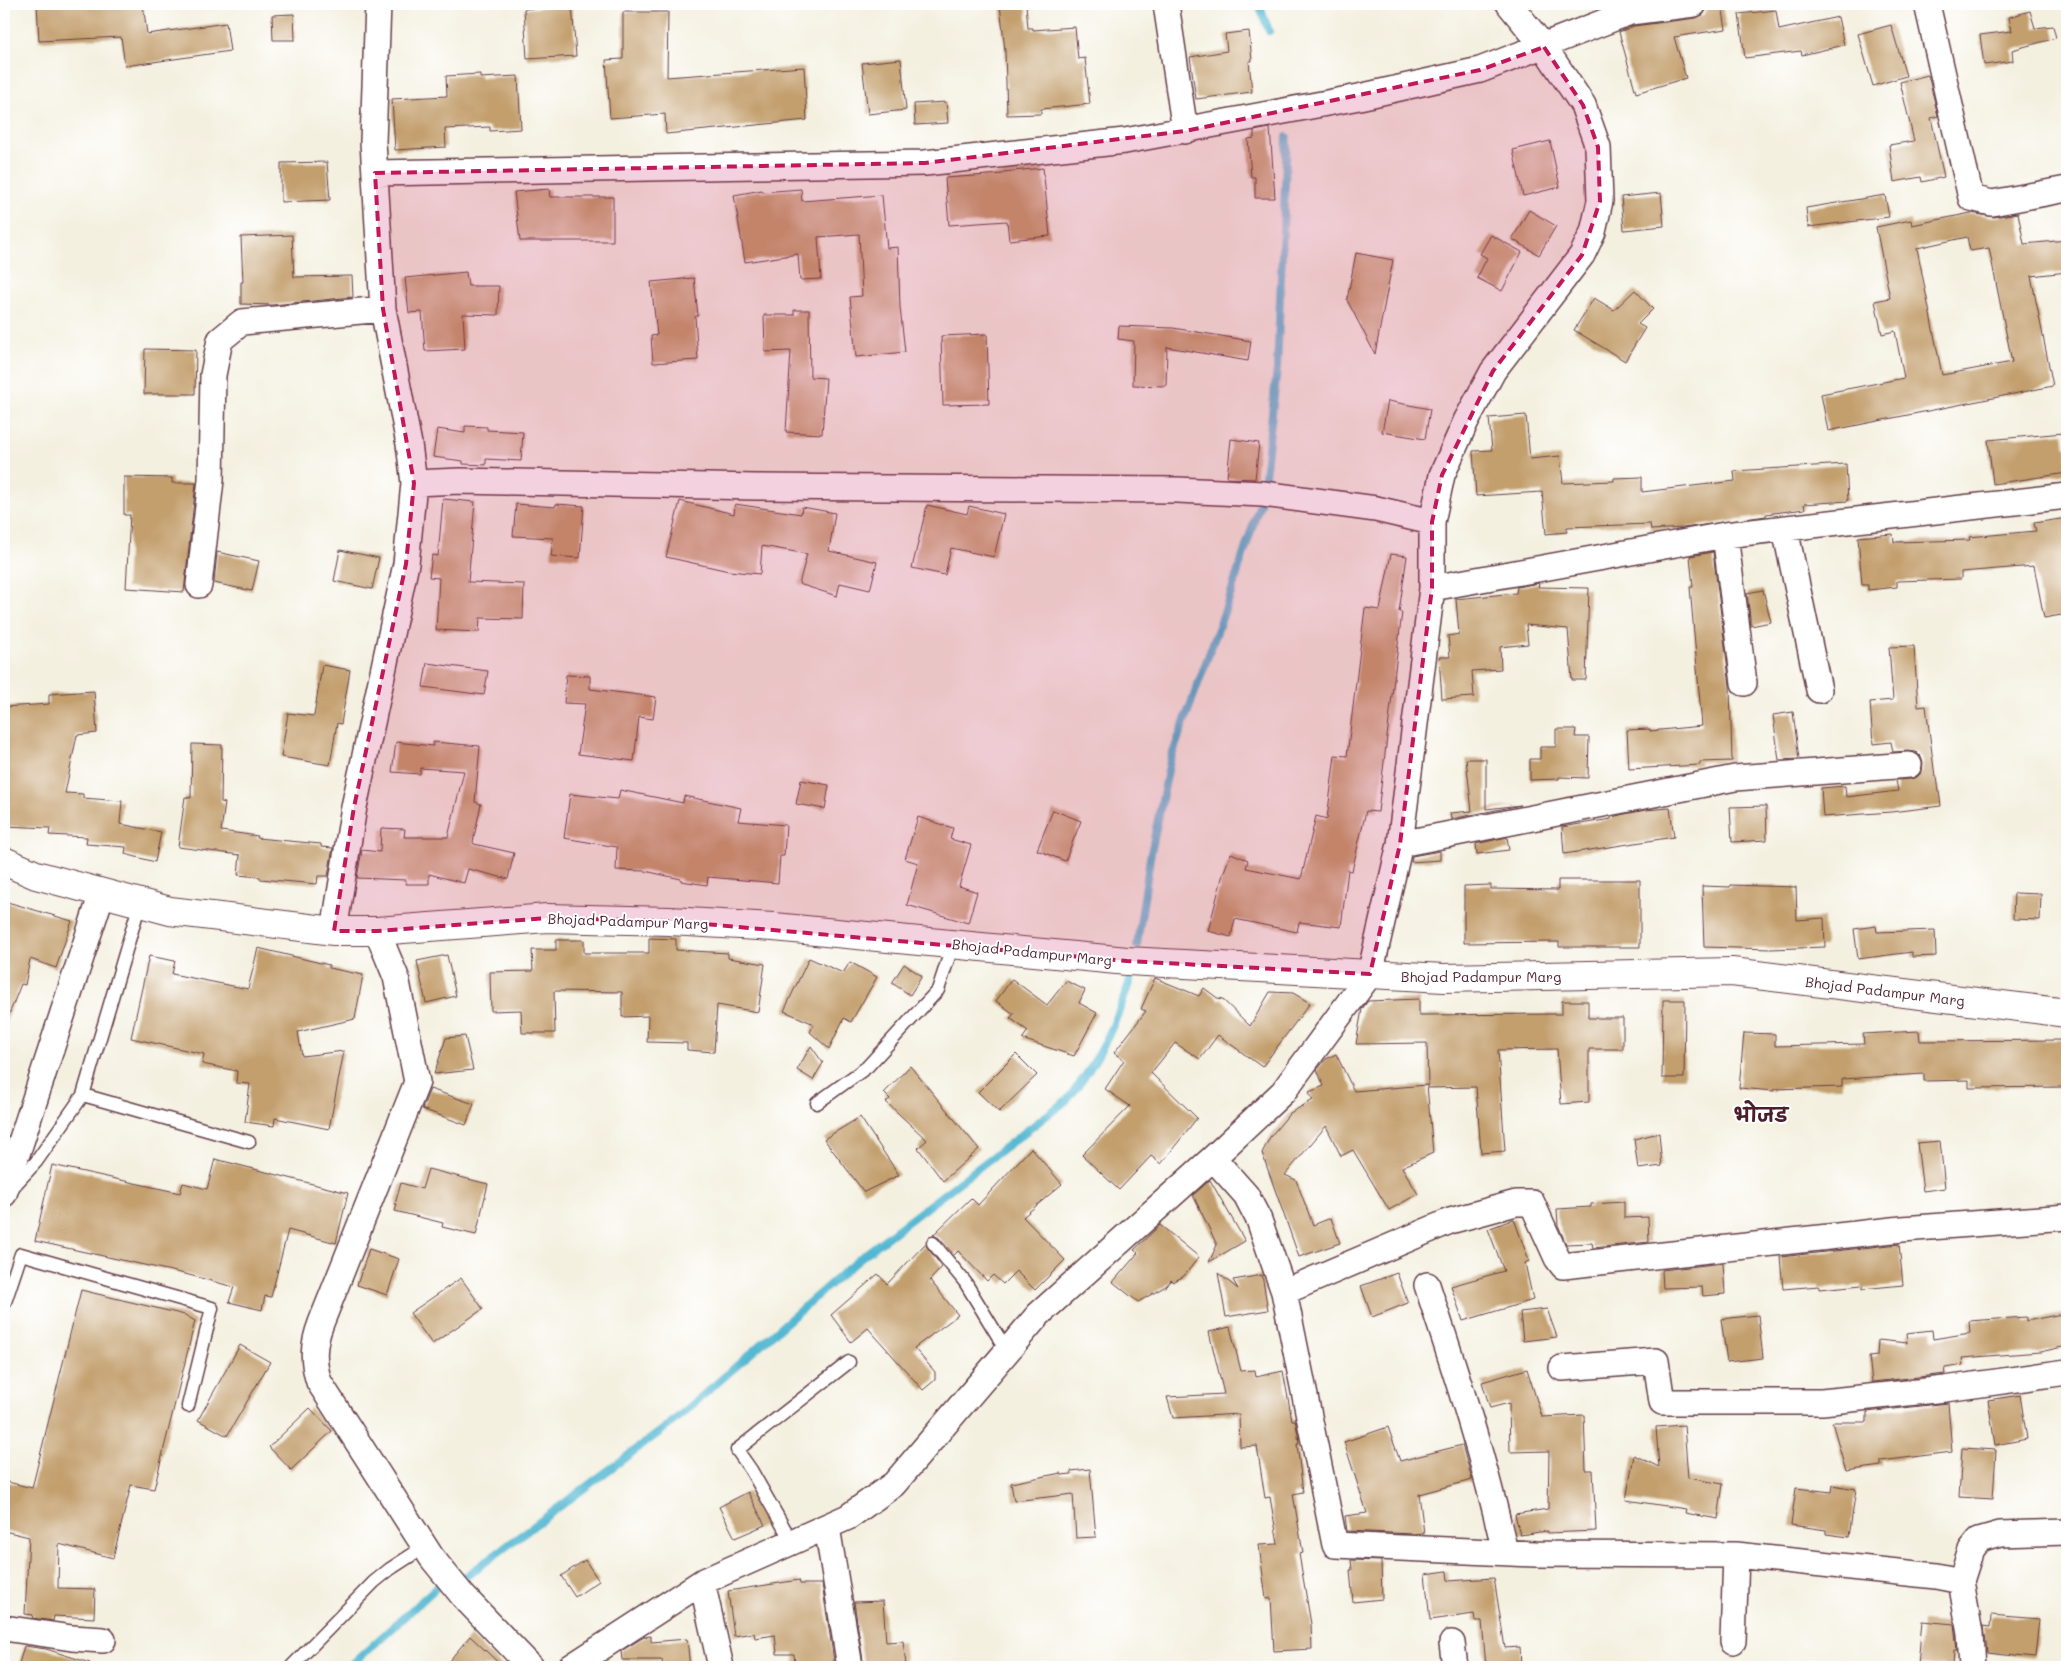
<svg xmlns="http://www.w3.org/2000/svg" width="2071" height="1671" font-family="Mali,'Playpen Sans Deva',sans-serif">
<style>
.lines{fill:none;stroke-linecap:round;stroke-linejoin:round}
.stream{stroke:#53b7d2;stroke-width:8}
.building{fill:#c39f6d;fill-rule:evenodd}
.service-casing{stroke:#643e46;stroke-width:15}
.minor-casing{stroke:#643e46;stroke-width:28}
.tertiary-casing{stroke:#643e46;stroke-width:30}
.service{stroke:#fff;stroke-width:12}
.minor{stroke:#fff;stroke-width:25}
.tertiary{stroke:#fff;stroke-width:28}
.marked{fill:#c2185b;fill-opacity:0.2;stroke:#c2185b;stroke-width:4;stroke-dasharray:10 6;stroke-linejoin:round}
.labels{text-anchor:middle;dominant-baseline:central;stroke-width:4;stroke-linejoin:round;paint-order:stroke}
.street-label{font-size:14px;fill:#4a1f2b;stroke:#fff}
.district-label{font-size:19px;font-weight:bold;fill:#4a1f2b;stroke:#fff}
</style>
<rect width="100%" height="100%" fill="#fff"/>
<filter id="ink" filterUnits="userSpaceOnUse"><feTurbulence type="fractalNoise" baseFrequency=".02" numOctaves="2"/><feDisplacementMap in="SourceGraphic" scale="10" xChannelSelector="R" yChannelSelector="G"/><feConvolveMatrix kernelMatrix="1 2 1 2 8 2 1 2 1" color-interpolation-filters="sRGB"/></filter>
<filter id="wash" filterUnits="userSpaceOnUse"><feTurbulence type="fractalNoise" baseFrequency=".0096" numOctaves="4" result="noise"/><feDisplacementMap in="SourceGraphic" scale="20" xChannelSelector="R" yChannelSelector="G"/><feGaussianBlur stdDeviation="1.12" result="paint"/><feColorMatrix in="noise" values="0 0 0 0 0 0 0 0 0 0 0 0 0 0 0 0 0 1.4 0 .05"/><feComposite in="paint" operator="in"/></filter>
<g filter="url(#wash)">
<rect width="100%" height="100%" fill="#f4f0e0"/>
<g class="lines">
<!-- stream -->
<path class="stream" d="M1259,4L1269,31
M1137,945L1150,858L1170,761L1230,596L1263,494L1277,369L1287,137
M349,1667L438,1586L468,1575L669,1425L860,1258L1067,1100C1097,1064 1116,1025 1130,980"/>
</g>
<g id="blocks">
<!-- building -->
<path class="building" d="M37,4H143L147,34L226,23L230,51L125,66L121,37L39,41Z
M1000,4H1026L1028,28H1033V30L1075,27L1078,59L1085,58L1090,104L1041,109V114L1007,115L1005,51Z
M572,5L576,56L527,59L524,9Z
M1722,5L1726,29L1674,37L1686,78L1636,93L1619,32L1634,26L1696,18L1703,15L1708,7Z
M1776,10L1779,30L1838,17L1844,45L1802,55L1801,51L1745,58L1739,14Z
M2030,11L2035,28L2053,26L2056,38L2012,50L2013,61L1984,65L1980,35L2012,31L2009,17Z
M623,12H668L667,77L804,67L807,120L666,134L665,114L610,118L606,60L623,59Z
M294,14L295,40H273L272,15Z
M1891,25L1906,76L1873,86L1858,34Z
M1249,31L1252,61H1249L1252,92L1196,99L1190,57L1227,51L1225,34Z
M901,59L906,110L868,114L862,63Z
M480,74V78L518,76L521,129L490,131V127L445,129L446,147L395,150L392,99L447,96L446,76Z
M1928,75L1938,116L1931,118L1944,177L1922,182L1921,177L1894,182L1889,145L1914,141L1900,82Z
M946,102L948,123L915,125L914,104Z
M1270,128L1275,198H1255V177H1251L1248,139L1254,138V131Z
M1550,141L1560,187L1523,196L1513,150Z
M327,162L330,200L281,202V163Z
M1043,168L1050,236L1009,240L1007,221L949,225L945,178L1003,174V172Z
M549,189L550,197H613V241H520L514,192Z
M801,189L802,201L882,195L887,248L898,247L900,307L905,352L856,357L850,297L862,296L859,234L818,237L821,279L800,280L798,254L745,262L734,195L762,190V192Z
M1661,193L1664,226L1624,230L1621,197Z
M1885,195L1889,217L1808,227L1806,208Z
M1529,210L1556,226L1539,255L1512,239Z
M1971,213L1994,217L2018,213L2024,244L2067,240V272L2031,276L2053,386L1828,431L1821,394L1904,378L1895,331L1882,334L1875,301L1890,298L1876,227L1911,220L1912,225ZM1967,237L1970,251L1989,248L2012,362L1942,375L1917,248Z
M292,235L294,277L352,276L353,297L272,305L241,304V282H243L241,237Z
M1491,235L1522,252L1502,291L1477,278L1487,258L1480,254Z
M1356,253L1393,260L1375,354L1347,300Z
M466,272L468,286H499L498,315L463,314L465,349L425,351L422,312L409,313L405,278Z
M694,278L698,316H695L698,360L653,363L651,336L657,335L651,282Z
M1635,290L1653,309L1638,324L1645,328L1625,361L1574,330L1594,298L1614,310Z
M794,310H809L810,377L826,378L822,434L786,432L791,351L765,352L764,315H794Z
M1119,326L1173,328L1251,341L1248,361L1167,347L1166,386L1133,385L1134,341L1118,339Z
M987,334L989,404L943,405L941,336Z
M145,349L196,350L195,394H144Z
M1388,401L1430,409L1425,439L1382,432Z
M1526,415L1530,459L1560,456L1563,483L1614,481V478L1642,477V492L1735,481L1734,471L1846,464L1848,501L1804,504L1805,509L1766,514V516L1683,528L1651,530L1650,524L1567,527V532L1546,534L1542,492L1476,496L1473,451L1492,450L1489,418Z
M465,426L487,427V430L523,432L521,461L486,459V465L463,464V461L433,457L437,429L465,433Z
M2063,433L2065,447H2067V473L1993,484L1988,440Z
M1231,439L1259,443L1255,479L1227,478Z
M124,477L172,478V483H196L184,592L126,588L130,515H124Z
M443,499L475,502L468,582L524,584L523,619L480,618L479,632L436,630L439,578L429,577L432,555L438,556Z
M680,501L734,514L735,504L801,514L802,507L835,513L829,551L877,562L870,590L840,583L837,596L799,584L807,554L762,546L760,574L729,571L666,557Z
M516,504L555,507L556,504L584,506L580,558L551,556L553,538L513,536Z
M927,505L967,514L969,506L1004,514L994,557L951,548L945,575L912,568Z
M2067,518V614L2044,618L2034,566L1961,572V579L1897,581V587L1868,590V585H1862L1858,537L1893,534L1894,542L1970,540L1969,537L2036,531L2034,523Z
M340,550L379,558L372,589L334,581Z
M217,552L259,561L252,591L214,583Z
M1713,552L1730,686L1732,761L1700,762V765L1629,769L1627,730L1650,729V731L1702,726L1690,587H1693L1690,556Z
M1391,554L1407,556L1399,612H1402L1378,812L1366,811L1352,871L1348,870L1341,927L1299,922L1297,932L1235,919L1231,937L1208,931L1223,874L1231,853L1248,860L1246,868L1301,879L1316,816L1327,819L1335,755L1347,756L1365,608L1380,610Z
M1539,583L1538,587L1589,588L1586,680H1572L1568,629L1526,625L1528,644L1500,647L1501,669L1472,671L1474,697L1442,699L1439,657H1450L1448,636L1459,634L1456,599L1516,593L1517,587Z
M1763,590L1771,622L1751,626L1747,593Z
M1914,646L1918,707L1926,706L1935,777H1937L1941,806L1891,812L1823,817L1821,788L1845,786L1846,797L1898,791L1896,780L1911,779L1917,777L1922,772L1923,763L1921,757L1916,752L1908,751L1893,752L1891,742L1873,744L1870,702L1893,700L1889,647Z
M427,663L488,671L484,695L423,687Z
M322,665L350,670L341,724L337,723L330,765L281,757L288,713L314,716Z
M566,675L590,676V689L656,697L653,719L639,717L634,761L578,754L585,704L564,703Z
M94,691L97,733L77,735L65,793L83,794V798L122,801L120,824L161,832L155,862L125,854L126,847L86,844L87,837L49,835L50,828L4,826V793H7L4,754V707L49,704V694Z
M1793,712L1799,759L1779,760L1773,715Z
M1556,729H1576L1575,737H1589L1588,778L1559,777V779L1530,780V759H1540V747H1556Z
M396,742L433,746V742L480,746L475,802L481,804L473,842L474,844L514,853L508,879L468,869L464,883L429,874V884H406V880L357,878L362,850L380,852L381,828L405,829L404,837H448L464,771L420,768V774L392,772Z
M192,744L222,745L221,802L225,803L221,831L258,836L257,838L321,844V847L333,848L328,876H318L317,884L260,879V877L238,875L240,855L178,847L185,797L191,798Z
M1466,759H1486V809L1521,805L1451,819L1450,813L1472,811Z
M801,780L829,785L825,809L796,804Z
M620,790L683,803L684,796L741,808L738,821L786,825L784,856H780L778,883L708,877L707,885L681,881V879L645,871L616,870L617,847L564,838L570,794L618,799Z
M1766,806L1767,840L1732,842L1730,807Z
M1670,808L1674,837L1564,854L1562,827L1611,819V817L1645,810Z
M1053,810L1081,821L1065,861L1037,850Z
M918,817L953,828L950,839L971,845L959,886L977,892L968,923L907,905L918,863L905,859Z
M1507,837L1509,850L1477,854L1476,844Z
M1440,851V860L1411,862L1412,856Z
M1558,880H1640V947H1559V942L1464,943V886L1491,885V889L1558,890Z
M1730,885L1796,887L1797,920L1824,918L1825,947L1771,949L1704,947L1702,886L1730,887Z
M2014,893L2041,894L2040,920L2013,919Z
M4,901L72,921L56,968L30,959L25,985L21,984L5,1025L4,1024Z
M1876,926L1877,932L1935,930L1936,956L1912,957V952L1858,959L1854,929Z
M649,938L676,939V950L728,953V958L765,964L758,1012L717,1005L714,1052L687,1050V1043L647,1042L648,1016L622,1017V992L554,991L555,1033H522L521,1010L491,1011L490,972L533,971L532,950H556V940H584V953H649Z
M258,948L329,965V968L363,975L355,1019L298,1032L302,1056L344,1051L329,1129L275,1118L274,1126L245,1122L250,1084L236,1083L237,1071L202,1064L204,1054L131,1038L149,956L175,961L172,974L248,989Z
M447,955L456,996L426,1003L417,961Z
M809,958L843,973L850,962L877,977L851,1022L844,1018L829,1049L810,1032L814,1024L784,1011Z
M904,964L922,976L910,995L892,983Z
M1155,978L1199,996L1204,988L1220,1000L1221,998L1250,1026L1270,992L1293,993L1310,1003L1262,1067L1218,1035L1200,1059L1175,1043L1151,1073L1197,1118L1161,1164L1151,1156L1119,1190L1082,1155L1130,1106L1105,1089L1124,1060L1114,1053L1146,1011L1141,1009Z
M1012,979L1047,1005L1066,981L1085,990L1079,1003L1097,1013L1074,1056L1022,1039L1028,1031L1010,1018L1014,1014L996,1001Z
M1419,999V1015L1562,1014V1001H1588V1018H1623V1049H1589V1102L1561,1104L1557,1049L1498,1050L1505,1151L1481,1153L1476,1087L1428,1088L1427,1043L1356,1044L1362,1009L1368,1001Z
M1663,1000H1685L1684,1078H1662Z
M1919,1031L1920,1041L2067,1040V1087L1969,1088V1080L1924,1081V1074L1842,1079V1087L1774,1089V1091L1739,1088L1744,1033L1775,1034V1046L1864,1044L1863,1034Z
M465,1036L473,1070L434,1074L446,1038Z
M811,1046L823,1063L813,1080L797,1070Z
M1016,1054L1037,1075L999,1112L978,1092Z
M1336,1054L1354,1091L1427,1085L1433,1153L1402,1167L1418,1194L1389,1210L1353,1150L1341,1156L1326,1126L1285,1175L1296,1180L1313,1225L1331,1218L1340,1243L1299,1257L1262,1153L1270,1137L1290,1113L1313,1100L1309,1092L1324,1086L1317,1070L1326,1059Z
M910,1066L979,1149L943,1181L918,1148L927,1140L886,1102L890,1099L884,1093Z
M430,1089L474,1104L466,1125L422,1109Z
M860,1117L899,1175L864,1192L824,1139Z
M1659,1133L1662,1166L1638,1169L1634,1139Z
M1940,1141L1945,1188L1923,1191L1917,1143Z
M1031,1148L1062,1184L1023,1217L1065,1260L1035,1290L1016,1271L1003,1284L993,1275L987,1281L958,1251L954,1255L939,1238L933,1235L971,1198L978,1205Z
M215,1159L348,1193L336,1243L288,1230L271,1297L265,1296L262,1310L229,1302L234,1287L185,1274L35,1241L52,1165L180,1193L183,1183L207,1189Z
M428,1169L488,1184L476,1235L442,1227L443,1223L395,1211L397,1204H395L401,1183L422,1189Z
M1210,1180L1245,1241L1209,1262L1217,1245L1193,1195Z
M1624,1202V1218L1648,1217L1649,1242L1593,1248L1592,1243L1566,1244L1558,1225L1557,1209L1591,1207V1204Z
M1514,1219L1529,1261L1525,1263L1533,1300L1463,1321L1451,1286L1504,1271L1488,1229Z
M1160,1225L1199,1257L1184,1276L1173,1282L1171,1280L1166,1286L1138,1302L1113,1282L1138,1253L1134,1250Z
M925,1244L942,1267L930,1280L958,1315L914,1348L935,1372V1380L923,1390L868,1328L851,1342L831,1315L878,1274L887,1284Z
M1899,1244L1903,1285L1862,1289V1285L1819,1289V1286L1783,1289L1780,1257Z
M369,1249L399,1259L387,1295L357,1285Z
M1723,1263L1725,1294L1703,1296L1702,1287L1663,1288L1662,1270Z
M1218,1273L1238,1289L1233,1280L1262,1275L1268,1310L1226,1317Z
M1397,1273L1408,1303L1372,1317L1361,1286Z
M461,1278L483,1309L432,1344L410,1313Z
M81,1290L185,1315L195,1321L154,1489L131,1485L113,1558L59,1544L58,1588L95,1589L94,1618L54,1616L53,1621L32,1618L33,1615L25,1614L29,1537L4,1531V1481L32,1488Z
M1547,1309L1557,1337L1523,1341L1520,1312Z
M2067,1313V1346L2040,1352L1962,1358L1963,1365L1945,1368L1946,1374L1872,1382L1869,1357L1877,1356L1878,1340L1907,1343L1906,1333L1932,1330L1933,1339L1970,1333L1969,1321L2026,1317V1321Z
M1758,1315L1763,1358L1727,1362L1721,1319Z
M1230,1327L1241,1371L1255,1370L1256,1377L1283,1371L1292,1420H1295L1298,1435L1299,1444H1297L1303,1492L1293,1494L1303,1553L1299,1554L1311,1624L1312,1649L1274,1651L1271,1598L1266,1599L1259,1545L1278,1544L1270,1497L1265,1498L1257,1446L1240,1447L1239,1414L1173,1418L1167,1397L1224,1394L1209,1332Z
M240,1345L270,1362L227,1436L198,1420Z
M1527,1369L1542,1417L1584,1415L1586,1470H1593L1596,1531L1547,1533V1531L1520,1535L1515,1514L1548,1509L1549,1451L1510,1452L1509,1403L1490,1408L1482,1382Z
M2020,1395L2027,1439L1995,1445L1988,1400Z
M1948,1403L1952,1452L1881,1461V1466L1846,1471L1832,1422H1867V1412Z
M310,1408L332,1431L291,1470L269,1447Z
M1684,1425L1688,1478L1723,1484L1718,1519L1685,1513L1686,1509L1626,1500L1634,1455L1659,1467L1656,1427Z
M1388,1427L1400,1461L1462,1445L1472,1480L1419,1494L1424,1533L1413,1534L1347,1531L1345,1516L1367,1513L1344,1442Z
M1962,1448L1996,1450L1993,1499L1959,1497Z
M1090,1469L1096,1537L1076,1538L1073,1494L1014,1501L1011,1483L1061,1473V1475L1072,1474L1071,1471Z
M1833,1485L1856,1489L1849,1537L1826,1534V1530L1791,1525L1796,1488L1832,1492Z
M748,1492L765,1525L735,1538L719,1507Z
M585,1560L599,1581L575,1597L561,1576Z
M1351,1560L1381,1561L1382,1599L1353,1602L1350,1570H1352Z
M1447,1571L1448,1581L1494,1578L1505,1648L1520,1647L1521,1667H1486L1482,1621H1475L1474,1614L1430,1620L1425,1574Z
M799,1580L800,1584H822L835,1667H795L794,1654H777L775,1635L755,1638L754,1633L734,1636L728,1591Z
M883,1601L886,1642L903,1641L906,1665L864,1667L854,1602Z
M1991,1615L2039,1619L2035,1657L1986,1652L1983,1626L1990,1627Z
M1922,1621L1954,1624L1957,1650H1954L1953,1667L1918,1664Z
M470,1636L503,1667H444Z
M651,1636V1642L687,1639L690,1667H663L662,1660H622L621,1651L644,1637Z
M24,1646L46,1649L90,1663L89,1667H18Z"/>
</g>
</g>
<g filter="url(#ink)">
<use href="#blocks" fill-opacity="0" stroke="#643e46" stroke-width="1"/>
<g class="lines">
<defs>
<path id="service" d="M140,903L83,1095L249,1142
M817,1103L867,1067L938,990L953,944
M12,1188L36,1162L83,1095
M933,1243L965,1282L1007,1351
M4,1305L21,1254L212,1308L188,1406
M792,1542L751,1470L737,1450L849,1362
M291,1667L374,1582L390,1569L424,1547"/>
<path id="minor" d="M1166,4L1185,131
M1927,4L1971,198L1992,203L2067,189
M375,173L925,163L1125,141L1359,97L1480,70L1630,12L1694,4
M414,483L460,481L756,487L1177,490L1263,494L1376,509L1432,522
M1785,529L1819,690
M1725,535L1744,683
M199,585L211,480L213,375L220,340L242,322L383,309
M1432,588L1725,535L2067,496
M1400,844L1735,778L1909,765
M334,931L354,807L406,564L414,483L409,444L383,309L373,142L378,4
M377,931L396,977L417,1082L321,1323C313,1344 312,1360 319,1382L432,1558L463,1596L531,1667
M1213,1158L1246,1195L1259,1220L1284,1292L1335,1545L1535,1554L1736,1555L1936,1576L1961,1581
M4,1194L102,893
M1427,1285C1456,1373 1485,1461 1505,1552
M1284,1292L1450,1221L1516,1203H1532L1557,1258L1563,1266L1902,1229L2067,1217
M1562,1368L1656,1361L1662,1402H1822L1945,1389L2067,1372
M827,1527L850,1667
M702,1582L721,1667
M4,1628L72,1638L103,1640
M1733,1641L1736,1555
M1452,1643L1455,1667
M571,1667L702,1582L848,1517L894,1484L1038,1315L1213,1158L1283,1092L1370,974L1400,844L1432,588V522L1442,475L1466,421L1493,371L1582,255L1593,232L1600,201L1598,147L1583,105L1544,47L1509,4
M1972,1667L1970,1633L1961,1581L1971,1550L1979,1540L2000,1534L2067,1532"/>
<path id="tertiary" d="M4,861L36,875L170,911L334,931H377L547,918L670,921L774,927L1127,961L1444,978L1732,972L2067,1013"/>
</defs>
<!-- service casing -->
<use href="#service" class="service-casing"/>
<!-- minor casing -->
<use href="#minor" class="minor-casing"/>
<!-- tertiary casing -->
<use href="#tertiary" class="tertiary-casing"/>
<!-- service -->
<use href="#service" class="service"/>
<!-- minor -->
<use href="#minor" class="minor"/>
<!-- tertiary -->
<use href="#tertiary" class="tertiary"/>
</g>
</g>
<!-- marked area -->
<path class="marked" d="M1544,47L1583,105L1598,147L1600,201L1582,255L1493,371L1442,475L1432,522V588L1400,844L1370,974L1127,961L670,921L547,918L377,931H334L354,807L406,564L414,483L383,309L375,173L925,163L1185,131L1480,70Z"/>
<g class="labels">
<!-- street labels -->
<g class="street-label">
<text transform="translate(628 921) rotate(2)">Bhojad Padampur Marg</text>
<text transform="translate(1032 952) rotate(6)">Bhojad Padampur Marg</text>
<text x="1481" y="976">Bhojad Padampur Marg</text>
<text transform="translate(1885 991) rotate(7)">Bhojad Padampur Marg</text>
</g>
<!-- district labels -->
<g class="district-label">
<text x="1761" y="1114">भोजड</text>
</g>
</g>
<!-- margin -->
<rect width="2071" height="1671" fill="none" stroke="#fff" stroke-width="20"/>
</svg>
